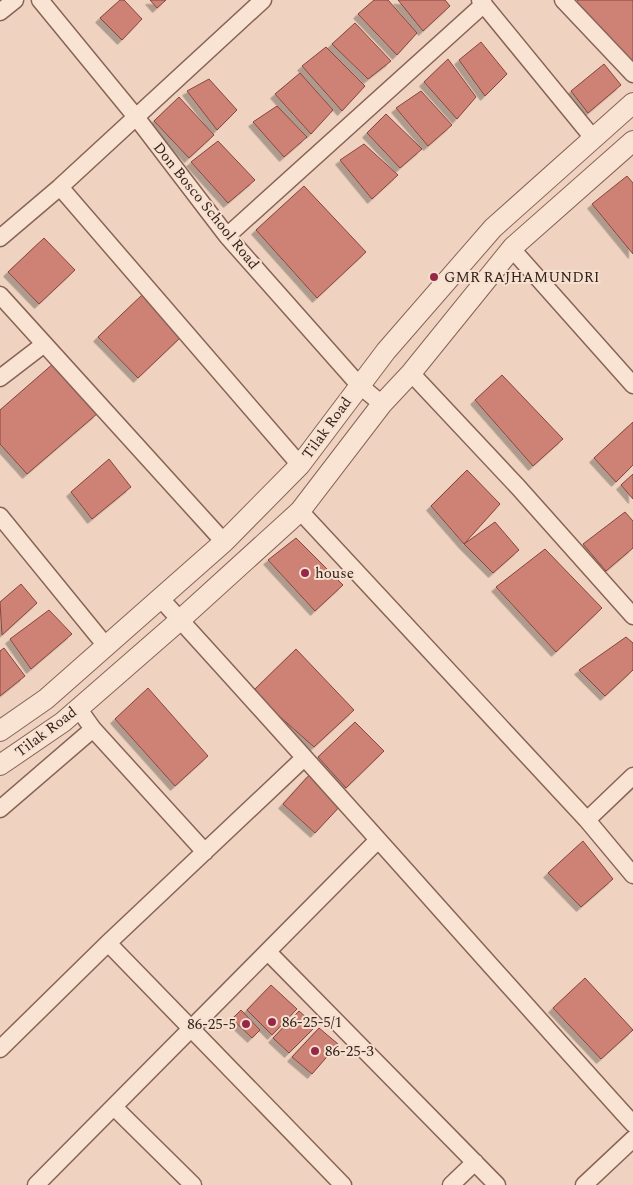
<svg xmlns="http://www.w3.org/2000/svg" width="633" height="1185" font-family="Spectral,serif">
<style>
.building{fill:#ce8175;stroke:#88453d;filter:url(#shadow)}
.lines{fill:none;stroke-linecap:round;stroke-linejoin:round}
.minor-casing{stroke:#886457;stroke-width:19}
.tertiary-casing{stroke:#886457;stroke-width:22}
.minor{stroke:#f9e3d3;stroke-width:16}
.tertiary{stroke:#f9e3d3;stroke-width:20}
.poi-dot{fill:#982647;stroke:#f6e0cf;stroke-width:2}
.labels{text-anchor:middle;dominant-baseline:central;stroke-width:4;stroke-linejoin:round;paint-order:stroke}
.street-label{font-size:15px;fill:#37221c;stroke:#f6e0cf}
.poi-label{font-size:15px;fill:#37221c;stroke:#f6e0cf;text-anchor:start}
</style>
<defs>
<filter id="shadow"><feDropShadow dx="-4.5" dy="4.5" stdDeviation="0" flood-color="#0004"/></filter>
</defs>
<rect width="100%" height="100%" fill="#efd3c0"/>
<!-- building -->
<path class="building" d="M120,0H124L142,19L122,40L100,18Z
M150,0H166L157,8Z
M374,0H388L417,33L397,55L358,14Z
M398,0H445L450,6L423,31Z
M578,0H633V65L575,3Z
M355,23L391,61L368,79L332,44Z
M481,42L507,74L485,96L459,60Z
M326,47L365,86L342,111L302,66Z
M448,59L476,97L457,119L424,82Z
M604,64L621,85L588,113L571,91Z
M300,73L333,110L311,134L275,94Z
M209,79L237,110L217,130L187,91Z
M421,91L452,125L428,146L396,108Z
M179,97L214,135L189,158L154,121Z
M277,106L307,137L284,157L253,122Z
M386,114L422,149L400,168L367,133Z
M218,141L255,180L228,203L191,162Z
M364,144L398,175L372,199L340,160Z
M627,176L633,183V254L592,204Z
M304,186L366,252L317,298L256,230Z
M44,238L75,270L39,304L8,272Z
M142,295L182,336L138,378L98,337Z
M54,363L98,413L27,474L0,444V410Z
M502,375L563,439L533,466L475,400Z
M633,422V465L616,482L594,458Z
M109,459L131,487L92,519L71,492Z
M467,470L500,504L464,544L431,506Z
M633,474V499L621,485Z
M625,512L633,521V548L606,571L583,544Z
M495,522L519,550L493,573L464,544Z
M296,538L343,585L315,611L268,560Z
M545,549L602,608L556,652L496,587Z
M21,584L37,603L2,635L0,602Z
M49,610L72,634L31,669L10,639Z
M626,637L633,643V670L605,696L579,670Z
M4,648L25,676L0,696V651Z
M296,649L354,710L314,747L252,692Z
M148,688L208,756L175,786L115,719Z
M355,722L384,751L346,788L318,757Z
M311,773L343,803L315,833L283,804Z
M583,841L613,879L581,907L548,873Z
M585,978L633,1030L601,1059L553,1008Z
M271,985L297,1009L272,1035L247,1010Z
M241,1010L260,1030L252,1038L232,1019Z
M299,1011L316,1026L289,1053L273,1038Z
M319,1028L338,1044L312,1074L292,1057Z"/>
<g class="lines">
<defs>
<path id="minor" d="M40,0L136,117L227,236L359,385L382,404
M480,0L593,138
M563,0L633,74
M0,12L15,0
M60,187L300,465
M227,236L484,4
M0,238L60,187L263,0
M512,249L633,385
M0,295L224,542
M411,373L518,487L633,616
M0,378L43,345
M300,511L587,820L633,875
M0,516L106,646
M161,599C320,773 475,949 633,1124
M78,708L93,729L205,852
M0,809L93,729
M587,820L633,776
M108,943L343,1185
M268,952L497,1185
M0,1049L108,943L304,758
M114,1107L193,1185
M36,1185L378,840
M451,1185L475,1162
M584,1185L633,1139"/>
<path id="tertiary" d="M0,731L46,699L224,542L300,465L386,351L493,228L633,103
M0,765L63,722L180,620L300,511L382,404L411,373L513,247L633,141"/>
</defs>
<!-- minor casing -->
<use href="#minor" class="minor-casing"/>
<!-- tertiary casing -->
<use href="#tertiary" class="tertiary-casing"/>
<!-- minor -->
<use href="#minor" class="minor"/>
<!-- tertiary -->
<use href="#tertiary" class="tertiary"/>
</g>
<!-- markers -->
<g class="poi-dot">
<circle cx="434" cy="277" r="5"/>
<circle cx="305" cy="573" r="5"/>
<circle cx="272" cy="1022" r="5"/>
<circle cx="246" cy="1024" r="5"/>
<circle cx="315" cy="1051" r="5"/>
</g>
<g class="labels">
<!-- street labels -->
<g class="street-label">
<text transform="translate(206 206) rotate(51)">Don Bosco School Road</text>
<text transform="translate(327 428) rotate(-54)">Tilak Road</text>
<text transform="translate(46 732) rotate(-37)">Tilak Road</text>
</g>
<!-- poi labels -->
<g class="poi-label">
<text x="444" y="277">GMR RAJHAMUNDRI</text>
<text x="315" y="573">house</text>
<text x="282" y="1022">86-25-5/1</text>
<text x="236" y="1024" text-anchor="end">86-25-5</text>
<text x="325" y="1051">86-25-3</text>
</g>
</g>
</svg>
